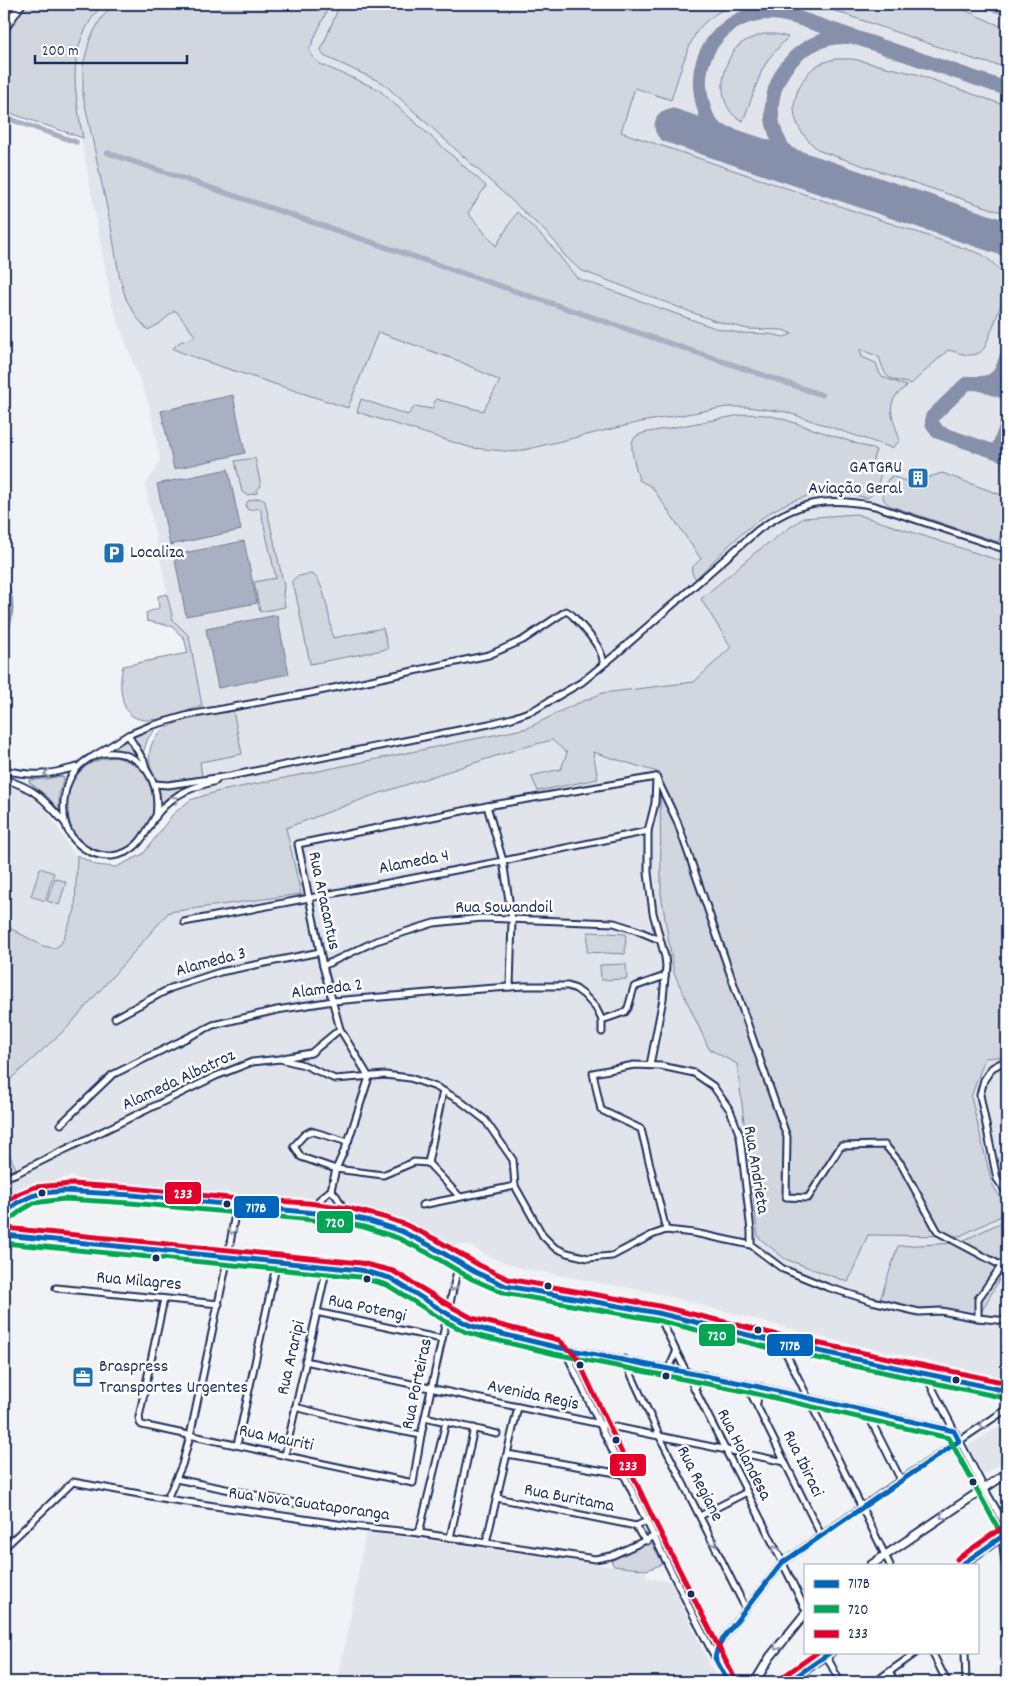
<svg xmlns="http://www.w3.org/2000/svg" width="1011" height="1686" font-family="Dekko,sans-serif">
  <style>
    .built { fill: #e1e4ea }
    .green { fill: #d2d6df; stroke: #76829e }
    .water { fill: #a8b0c2; stroke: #707c9a }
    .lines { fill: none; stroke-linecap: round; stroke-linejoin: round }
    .canal { stroke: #a8b0c2; stroke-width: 5.5 }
    .taxiway { stroke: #8690aa; stroke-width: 14 }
    .runway { stroke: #8690aa; stroke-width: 35 }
    .minor-casing { stroke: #1b2f5e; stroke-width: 9 }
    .major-casing { stroke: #1b2f5e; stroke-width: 11 }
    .minor { stroke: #fff; stroke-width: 5 }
    .major { stroke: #fff; stroke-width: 7 }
    .bus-1-casing { stroke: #fff; stroke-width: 9 }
    .bus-2-casing { stroke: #fff; stroke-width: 9 }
    .bus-3-casing { stroke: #fff; stroke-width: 9 }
    .bus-1 { stroke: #0065bd; stroke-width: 5 }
    .bus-2 { stroke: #00a651; stroke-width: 5 }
    .bus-3 { stroke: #e4002b; stroke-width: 5 }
    .oneway { stroke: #8d97ae }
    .bus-dot { fill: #1b2f5e; stroke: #fff; stroke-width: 2 }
    .labels { text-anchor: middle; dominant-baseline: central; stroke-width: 5; stroke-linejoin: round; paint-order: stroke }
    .poi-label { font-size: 18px; fill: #1b2f5e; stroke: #fff; text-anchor: start }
    .street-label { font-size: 18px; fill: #1b2f5e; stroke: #fff }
    .line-badge { stroke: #fff; stroke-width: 2 }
    .badge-label { font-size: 14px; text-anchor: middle; font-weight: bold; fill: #fff }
  </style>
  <rect width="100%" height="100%" fill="#f1f2f5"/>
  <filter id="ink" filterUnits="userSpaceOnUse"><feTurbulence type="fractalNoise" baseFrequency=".02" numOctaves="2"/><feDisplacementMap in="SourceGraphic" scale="10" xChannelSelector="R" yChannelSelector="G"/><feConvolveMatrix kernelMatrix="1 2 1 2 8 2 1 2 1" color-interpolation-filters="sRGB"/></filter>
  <g filter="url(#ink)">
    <g class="built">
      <polygon points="93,4 1007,4 1007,1378 830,1339 656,1293 525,1269 498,1260 467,1245 447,1246 395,1220 362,1212 120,1189 69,1176 36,1188 20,1197 4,1210 4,785 15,788 36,799 51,816 70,849 77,856 122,883 173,814 190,800 201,797 196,778 166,783 156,778 150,762 150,751 153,742 161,732 172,725 189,719 188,709 202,706 189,636 173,620 145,486 158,465 160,459 149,405 112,305 81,138 72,101 58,98"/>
      <polygon points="1007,1422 1007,1460 984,1474 967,1446"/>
      <polygon points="366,1532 646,1571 646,1578 670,1581 718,1682 338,1682"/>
    </g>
    <g class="green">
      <path d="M21,4H103C65,46 74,88 83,138L4,111V29Z"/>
      <path d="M113,4H330L309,50L313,58L320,64L378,89L486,186L468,213L496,246L517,212L549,243L577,278L715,328L739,333L770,334L784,337L792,334L783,330L748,329L715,321L580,270L564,255L557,244L546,232L383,83L324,56L321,50L340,4H732C720,11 706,19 698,30C687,45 677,82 671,100L635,88L621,132L981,254C989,260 999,266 1002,276C1008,296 992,328 985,347C975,361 962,353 948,350L911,384C887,378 887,381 879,357L860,349L862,357L876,363L880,374L883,377L907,386C882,403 893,416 900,441L892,448L786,412L747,407H727L641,422L515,452L472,448L357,412L361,399L408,415L415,406L432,409L436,399L483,411L500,381L459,361L378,332L348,408L204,361L173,349C179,338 187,343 195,336L177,312L174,311L159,324L148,330L138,319L126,299L119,275L111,227L83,95V65L90,39L100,20Z"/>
      <polygon points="815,4 951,4 1007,29 1007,67 979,61"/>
      <polygon points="972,4 1007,4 1007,16 1003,14"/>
      <path d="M763,34H775L788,37L770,57L762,70L743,121C714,109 720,64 738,46C745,40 755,37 763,34Z"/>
      <path d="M834,59H853L916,74L1007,106V211L1001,212L820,151C797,133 786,111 801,84C804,78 810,70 816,66C821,63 828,61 834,59Z"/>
      <path d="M746,414L766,415L780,418L876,450L870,469L881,473C878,482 877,494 867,498C791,477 744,529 696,579C687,568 693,567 701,559L652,487L639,480C637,472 629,447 633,440C635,436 639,435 643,433Z"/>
      <polygon points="255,458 261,486 257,490 257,493 247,495 242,492 235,461"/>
      <path d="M942,473L1007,497V518L998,542L891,506C878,499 883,490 888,479H890L891,476L923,487L927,478Z"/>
      <polygon points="259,498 265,501 284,586 283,595 285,607 260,612 254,582 276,578 260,508 249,510 247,509 246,504 248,501"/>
      <polygon points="856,514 1007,563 1007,1056 985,1058 971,1097 992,1184 1007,1208 1007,1213 960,1236 868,1235 848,1282 785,1259 758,1237 737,1064 709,1049 674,973 661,894 660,773 593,752 598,779 538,791 531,776 561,769 567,753 552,740 521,748 371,796 286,828 301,894 169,912 68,1027 4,1085 4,925 43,946 55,948 61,944 75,910 77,855 96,865 116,867 143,854 173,814 190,800 216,792 528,728 569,707 603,693 694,682 731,647 701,599 756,552 803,518"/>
      <path d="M312,574C325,580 330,624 333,638L383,628L388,649L310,664L295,590C285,576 303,575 312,574Z"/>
      <path d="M167,594L173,620L189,636L202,706C180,712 131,737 123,701C120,689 120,679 123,666L188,653L184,638L171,626L147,621L146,613L159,608L158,596Z"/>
      <path d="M233,711L242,754L200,762L202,777L166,783C157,782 153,776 151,767C139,720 203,716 233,711Z"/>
      <polygon points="152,729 154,731 148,738 143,753 141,754 132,739 132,737"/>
      <polygon points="125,740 127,741 137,757 136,758 122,751 111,750 110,749"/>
      <path d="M115,757C193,776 140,881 87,846C74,838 67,821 67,806C67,777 86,759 115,757Z"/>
      <polygon points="62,776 64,778 59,793 59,807 57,808 48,797 29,782 29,780 46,779"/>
      <polygon points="160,787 181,787 182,789 162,806 160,804 159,789"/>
      <polygon points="40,868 54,873 45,901 31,896"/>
      <polygon points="55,878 66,882 59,905 47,901"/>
      <polygon points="588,932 626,934 625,954 587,952"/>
      <polygon points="626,964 627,979 601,980 600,965"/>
      <polygon points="4,1143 16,1169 4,1172"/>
      <polygon points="1006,1220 1007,1265 978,1318 879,1303 898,1246 958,1243"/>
      <polygon points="651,1542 663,1564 647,1570 614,1566 611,1561"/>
    </g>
    <g class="water">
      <polygon points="233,395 245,453 174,469 161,411"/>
      <polygon points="228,469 241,530 170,545 157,484"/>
      <polygon points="244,541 257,603 186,616 174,555"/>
      <path d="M4,572C6,580 10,588 12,596C15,613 9,632 4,648Z"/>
      <polygon points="277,615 289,674 218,688 206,629"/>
    </g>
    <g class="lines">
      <g class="canal">
        <polyline points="4,117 76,142"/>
        <polyline points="108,153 822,395"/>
      </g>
      <g class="taxiway">
        <path d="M746,151C733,144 722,137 713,126C704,115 701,99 700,86C698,47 729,14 768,13C778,13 788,15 798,18L1007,89"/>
        <path d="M815,175C803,166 789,158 781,145C753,96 792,35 847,37"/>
        <polyline points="990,233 1007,246"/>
        <path d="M1007,355C1003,369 999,382 982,383C976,384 971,382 966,384L932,417V423L938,432L1007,456"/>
        <polyline points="978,383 1007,393"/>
        <polyline points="997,452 1007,424"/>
      </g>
      <polyline class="runway" points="672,126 1007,239"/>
      <g class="minor-casing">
        <g id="minor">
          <polyline points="128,735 144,761 146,768"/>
          <path d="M94,756L128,735L150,726L189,715L310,693L489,655L523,640L566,611L571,614C581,625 605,649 603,664"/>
          <path d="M4,770C34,777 47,775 77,767"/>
          <polyline points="656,777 677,821 787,1137 786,1197 808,1198 841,1146 885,1145 901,1164 938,1232 1002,1266"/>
          <path d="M4,779C36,789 43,798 65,823"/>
          <path d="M154,784L168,785L230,776L489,724L512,718L534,710L582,682L615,655L758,530C798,501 827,496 875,506L1007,550"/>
          <polyline points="487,806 503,861 512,920 510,987"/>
          <path d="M156,817C167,737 70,732 64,801C63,814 64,827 72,837C81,849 96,857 112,856C137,853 144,836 155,817C160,810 167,803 174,798C186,789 202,785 216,781"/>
          <polyline points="184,922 503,861 648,831"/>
          <polyline points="323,966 376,941 434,923 482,918 614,923 636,930 660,940"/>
          <polyline points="115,1018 171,988 220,972 320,952"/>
          <polyline points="602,1020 625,1012 628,1008 634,987 665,976"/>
          <polyline points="283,1058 311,1053 340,1029"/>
          <polyline points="650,1065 663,999 666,966 665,957 653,913 648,873 648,831 655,803 656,780"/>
          <polyline points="1007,1066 1001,1063 992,1068 984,1080 980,1095 997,1179 1007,1193"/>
          <polyline points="443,1091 428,1163 460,1197"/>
          <polyline points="61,1124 112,1075 213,1025 277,1010 333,1001 441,992 524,986 568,986 576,989 584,995 596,1008 602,1020 602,1032"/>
          <polyline points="348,1142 311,1131 304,1135 294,1146 301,1157 336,1169 383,1175 414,1162 428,1163"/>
          <polyline points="4,1178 17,1173 216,1076 252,1062 280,1059 304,1065 335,1079 385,1075 410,1078 436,1087 459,1100 485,1120 513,1160 515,1186 543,1236 554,1247 567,1253 588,1258 612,1256 652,1235 666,1230 694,1233 751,1245 783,1269 827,1287 872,1301 919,1312 941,1311 978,1318 1007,1321"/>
          <polyline points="331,1190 337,1197 347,1215"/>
          <polyline points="422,1205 515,1186"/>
          <polyline points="310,1211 319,1200 331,1190 336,1169 348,1142 369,1077 340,1029 323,966 298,844 487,806 656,777"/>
          <polyline points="666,1230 641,1129 601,1110 593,1073 634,1065 661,1066 694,1073 713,1086 730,1110 740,1136 751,1231 751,1245"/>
          <polyline points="4,1235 360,1270 390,1278 448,1314 469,1325 485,1330 556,1347 746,1384 954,1431"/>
          <polyline points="56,1288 219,1304"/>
          <polyline points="164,1299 139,1417 140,1423 142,1425 413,1483 421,1435 459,1262"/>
          <polyline points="316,1312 442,1339"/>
          <path d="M658,1313C704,1413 758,1509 805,1609"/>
          <polyline points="978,1318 978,1299 1007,1258"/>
          <polyline points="781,1343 890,1565"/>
          <path d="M557,1347L569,1359C620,1468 672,1576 728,1682"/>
          <polyline points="624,1359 660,1437 746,1609"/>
          <polyline points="305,1361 518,1407 785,1462"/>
          <polyline points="669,1368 676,1353"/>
          <polyline points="925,1374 984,1488 1007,1528"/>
          <polyline points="746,1384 821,1535"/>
          <polyline points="694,1389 704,1375"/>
          <polyline points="757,1403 758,1394 761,1387"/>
          <polyline points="295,1407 358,1423 421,1435"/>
          <polyline points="866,1411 901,1480"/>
          <polyline points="425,1417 497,1434"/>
          <polyline points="237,1445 277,1262"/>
          <polyline points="507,1454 622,1474"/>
          <polyline points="285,1455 327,1267"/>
          <polyline points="176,1479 295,1503"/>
          <polyline points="497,1498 636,1526 647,1521"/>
          <polyline points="167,1499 182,1465 190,1436 228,1257 236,1206"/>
          <polyline points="700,1516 747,1492"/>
          <polyline points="636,1526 641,1535 647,1541"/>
          <polyline points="419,1533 446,1422"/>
          <polyline points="1002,1537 1007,1580"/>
          <polyline points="450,1538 474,1428"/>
          <polyline points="486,1543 518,1407"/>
          <polyline points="4,1548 73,1482 167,1499 351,1526 419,1533 595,1559 611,1556 655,1536"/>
          <polyline points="932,1652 947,1682"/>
          <polyline points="965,1652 966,1682"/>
          <polyline points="825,1653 840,1682"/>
          <polyline points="715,1658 717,1650 724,1637 782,1563 901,1480 1007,1409"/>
          <polyline points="890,1673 895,1682"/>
          <polyline points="875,1682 917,1652"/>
        </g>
      </g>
      <g class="major-casing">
        <g id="major">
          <polyline points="4,29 21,4"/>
          <path d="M4,1214C16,1204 27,1195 43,1193C62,1190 81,1192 100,1193C142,1195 185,1201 228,1205C281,1210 334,1209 385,1225C429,1238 463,1271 506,1286L658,1313L781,1343L1007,1391"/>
          <polyline points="871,1565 1007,1473"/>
          <polyline points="961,1565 1007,1533"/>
          <polyline points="755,1682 770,1657 805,1614"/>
          <polyline points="788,1682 831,1652"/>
        </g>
      </g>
      <use href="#minor" class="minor"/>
      <use href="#major" class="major"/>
      <g class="bus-1-casing">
        <g id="bus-1">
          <polyline points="4,1214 17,1203 32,1196 43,1193 64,1191 132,1195 346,1216 366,1220 401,1231 431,1246 475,1272 506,1286 658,1313 781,1343 1007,1391"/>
          <polyline points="4,1235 360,1270 390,1278 448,1314 469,1325 485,1330 556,1347 746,1384 954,1431 959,1441 782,1563 724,1637 717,1650 715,1658 728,1682"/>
          <polyline points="961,1565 1007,1533"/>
          <polyline points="788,1682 831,1652"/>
        </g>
      </g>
      <g class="bus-2-casing">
        <g id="bus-2">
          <polyline points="9,1220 22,1210 34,1203 64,1199 131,1203 345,1223 364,1227 398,1238 428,1253 472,1279 504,1293 656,1320 779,1350 1005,1398"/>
          <polyline points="4,1243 359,1277 387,1285 445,1321 466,1332 483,1337 555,1354 744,1391 949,1438 1000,1532"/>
        </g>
      </g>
      <g class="bus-3-casing">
        <g id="bus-3">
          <polyline points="4,1204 18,1194 35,1187 72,1184 132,1188 229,1198 308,1203 348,1208 387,1218 404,1224 435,1239 479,1265 508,1279 659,1306 783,1336 1007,1383"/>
          <polyline points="5,1228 361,1263 393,1271 452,1307 472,1318 559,1340 576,1356 653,1518 735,1679"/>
          <polyline points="957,1559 1003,1527"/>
          <polyline points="784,1676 818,1652"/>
        </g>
      </g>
      <use href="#bus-1" class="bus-1"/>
      <use href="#bus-2" class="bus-2"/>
      <use href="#bus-3" class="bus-3"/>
    </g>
    <defs><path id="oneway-chevron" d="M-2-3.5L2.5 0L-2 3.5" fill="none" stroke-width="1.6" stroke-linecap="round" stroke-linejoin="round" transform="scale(1.25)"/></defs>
    <g class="oneway">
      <use href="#oneway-chevron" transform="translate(47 774) rotate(172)"/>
      <use href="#oneway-chevron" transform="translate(175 799) rotate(-36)"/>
      <use href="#oneway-chevron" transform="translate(232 1231) rotate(99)"/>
      <use href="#oneway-chevron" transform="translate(453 1288) rotate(102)"/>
      <use href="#oneway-chevron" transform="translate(983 1425) rotate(147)"/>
      <use href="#oneway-chevron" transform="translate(943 1516) rotate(146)"/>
      <use href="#oneway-chevron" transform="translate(714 1543) rotate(64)"/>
      <use href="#oneway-chevron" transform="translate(775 1549) rotate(-116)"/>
      <use href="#oneway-chevron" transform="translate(777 1647) rotate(128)"/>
    </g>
  </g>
  <defs>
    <g id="building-square" transform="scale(1.125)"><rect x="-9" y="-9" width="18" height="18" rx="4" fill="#1f6fb2" stroke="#fff"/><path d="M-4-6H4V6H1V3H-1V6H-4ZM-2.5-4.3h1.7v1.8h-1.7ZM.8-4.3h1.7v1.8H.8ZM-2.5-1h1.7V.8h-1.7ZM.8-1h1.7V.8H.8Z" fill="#fff"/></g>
    <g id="parking-square" transform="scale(1.125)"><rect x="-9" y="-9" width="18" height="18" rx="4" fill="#1f6fb2" stroke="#fff"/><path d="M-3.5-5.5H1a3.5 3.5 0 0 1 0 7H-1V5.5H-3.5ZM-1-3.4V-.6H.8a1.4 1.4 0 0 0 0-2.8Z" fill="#fff"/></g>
    <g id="office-square" transform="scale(1.125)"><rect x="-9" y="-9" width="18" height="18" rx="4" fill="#1f6fb2" stroke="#fff"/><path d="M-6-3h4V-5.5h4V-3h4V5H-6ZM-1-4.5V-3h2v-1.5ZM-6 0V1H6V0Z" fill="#fff"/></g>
  </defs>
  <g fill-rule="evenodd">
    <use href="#building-square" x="918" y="478"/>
    <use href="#parking-square" x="114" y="553"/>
    <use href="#office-square" x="83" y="1377"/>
  </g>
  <g class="bus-dot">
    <circle cx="42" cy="1193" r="4.5"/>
    <circle cx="227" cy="1204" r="4.5"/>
    <circle cx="156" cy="1258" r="4.5"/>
    <circle cx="367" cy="1279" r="4.5"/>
    <circle cx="548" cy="1286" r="4.5"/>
    <circle cx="758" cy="1330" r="4.5"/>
    <circle cx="580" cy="1365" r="4.5"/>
    <circle cx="666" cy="1376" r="4.5"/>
    <circle cx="956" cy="1380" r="4.5"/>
    <circle cx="616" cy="1440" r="4.5"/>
    <circle cx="973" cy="1482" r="4.5"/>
    <circle cx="691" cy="1594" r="4.5"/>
  </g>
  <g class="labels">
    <g class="poi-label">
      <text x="902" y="468" text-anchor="end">GATGRU<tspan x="902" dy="21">Aviação Geral</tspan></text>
      <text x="130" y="553">Localiza</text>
      <text x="99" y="1367">Braspress<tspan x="99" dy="21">Transportes Urgentes</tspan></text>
    </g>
    <g class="street-label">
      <text transform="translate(414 863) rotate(-11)">Alameda 4</text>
      <text transform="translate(323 901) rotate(78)">Rua Aracantus</text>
      <text x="504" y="908">Rua Sowandoil</text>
      <text transform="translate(211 963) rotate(-15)">Alameda 3</text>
      <text transform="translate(327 990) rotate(-7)">Alameda 2</text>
      <text transform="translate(179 1081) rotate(-25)">Alameda Albatroz</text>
      <text transform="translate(755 1170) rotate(81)">Rua Andrieta</text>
      <text transform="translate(139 1282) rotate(5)">Rua Milagres</text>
      <text transform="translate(367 1309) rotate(12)">Rua Potengi</text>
      <text transform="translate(292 1358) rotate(-77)">Rua Araripi</text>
      <text transform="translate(418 1384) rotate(-78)">Rua Porteiras</text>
      <text transform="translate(533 1396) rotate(12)">Avenida Regis</text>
      <text transform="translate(276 1439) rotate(12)">Rua Mauriti</text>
      <text transform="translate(743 1455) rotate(63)">Rua Holandesa</text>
      <text transform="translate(802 1464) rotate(64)">Rua Ibiraci</text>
      <text transform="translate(699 1484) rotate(63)">Rua Regiane</text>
      <text transform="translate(569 1499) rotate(11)">Rua Buritama</text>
      <text transform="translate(309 1505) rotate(8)">Rua Nova Guataporanga</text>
    </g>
  </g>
  <g class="line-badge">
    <rect x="164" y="1181" width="38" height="24" rx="5" fill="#e4002b"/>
    <rect x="233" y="1195" width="47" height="24" rx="5" fill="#0065bd"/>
    <rect x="316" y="1210" width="38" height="24" rx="5" fill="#00a651"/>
    <rect x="698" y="1323" width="38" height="24" rx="5" fill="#00a651"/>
    <rect x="766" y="1333" width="48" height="24" rx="5" fill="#0065bd"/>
    <rect x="609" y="1453" width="38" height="24" rx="5" fill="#e4002b"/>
  </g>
  <g class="badge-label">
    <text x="183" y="1198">233</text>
    <text x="256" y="1212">717B</text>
    <text x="335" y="1227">720</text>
    <text x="717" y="1340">720</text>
    <text x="790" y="1350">717B</text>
    <text x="628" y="1470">233</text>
  </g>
  <rect width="1011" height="1686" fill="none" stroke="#fff" stroke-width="20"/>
  <rect x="10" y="10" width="991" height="1666" fill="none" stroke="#1b2f5e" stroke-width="2" filter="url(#ink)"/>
  <rect x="804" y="1564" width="175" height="90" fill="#ffffff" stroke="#a4acbf"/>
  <rect x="814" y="1580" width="25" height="8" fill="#0065bd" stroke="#a4acbf"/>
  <text x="848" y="1588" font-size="15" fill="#1b2f5e">717B</text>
  <rect x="814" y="1605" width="25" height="8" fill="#00a651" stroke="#a4acbf"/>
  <text x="848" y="1614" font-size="15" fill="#1b2f5e">720</text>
  <rect x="814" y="1630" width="25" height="8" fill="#e4002b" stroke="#a4acbf"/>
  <text x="848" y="1638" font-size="15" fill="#1b2f5e">233</text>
  <path d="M35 55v8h152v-8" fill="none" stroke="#1b2f5e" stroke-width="2.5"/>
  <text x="42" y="55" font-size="15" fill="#1b2f5e" stroke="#ffffff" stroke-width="4" paint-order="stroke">200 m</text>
</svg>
